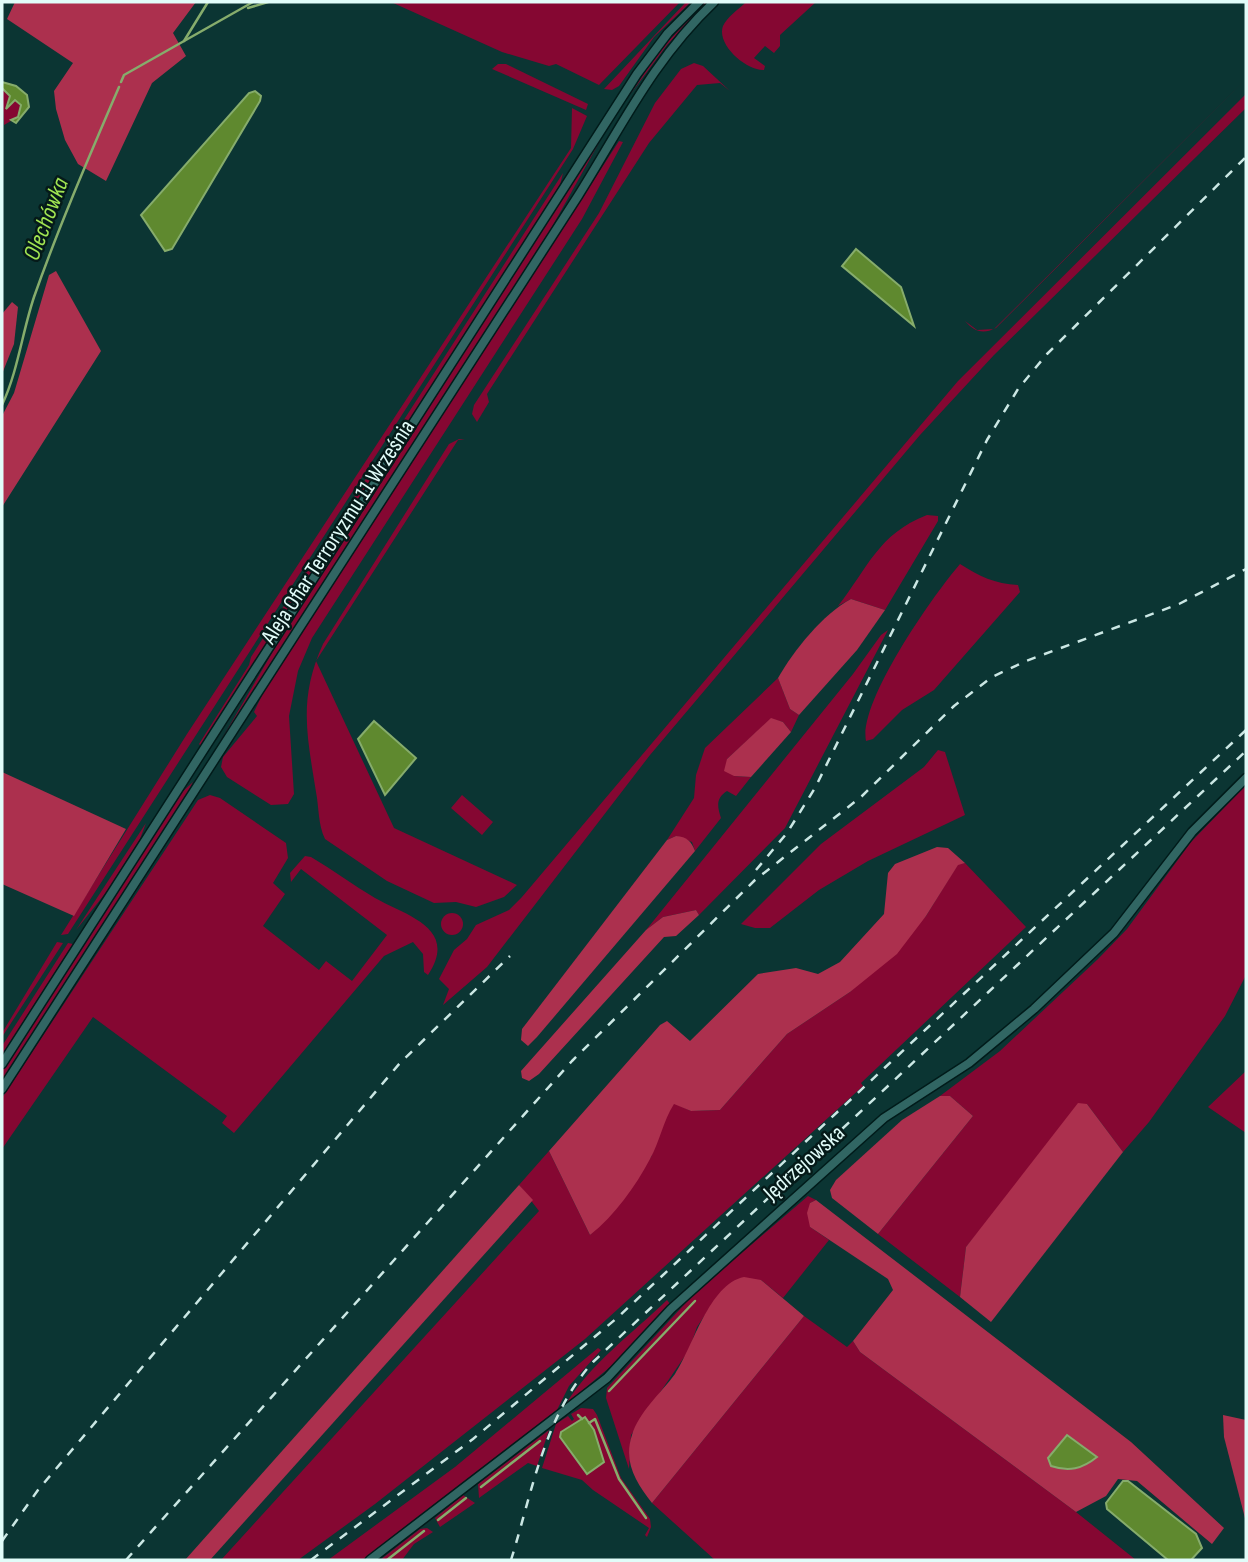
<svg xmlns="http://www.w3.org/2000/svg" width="1248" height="1562" font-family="'Sofia Sans Condensed',sans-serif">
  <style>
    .green { fill: #850732 }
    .forest { fill: #ac304e }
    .water { fill: #5f892f; stroke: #86ac6c; stroke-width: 2 }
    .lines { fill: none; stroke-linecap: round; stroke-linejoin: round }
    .stream { stroke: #86ac6c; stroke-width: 2.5 }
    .tertiary-casing { stroke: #011b1a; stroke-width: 11 }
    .tertiary { stroke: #316663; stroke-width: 8 }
    .rail { stroke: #cbe7e4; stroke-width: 2.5; stroke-dasharray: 9 9; stroke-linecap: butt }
    .labels { text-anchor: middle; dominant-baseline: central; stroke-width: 5; stroke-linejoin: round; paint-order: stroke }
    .street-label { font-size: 23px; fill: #e1fcf9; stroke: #051a19 }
    .water-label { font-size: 24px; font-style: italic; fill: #a1e552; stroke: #051a19 }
  </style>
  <rect width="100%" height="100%" fill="#0b3533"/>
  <g class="green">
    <polygon points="391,2 680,2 599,85 556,64 549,66 502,52"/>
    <polygon points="686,2 691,2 654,37 619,86 612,90 604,89"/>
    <polygon points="705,2 709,2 667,45 629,96 659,51"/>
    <path d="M746,2H816L780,35V46L774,53L765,46L754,58L765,66L764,70C747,71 716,45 723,26C727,17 739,9 746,2Z"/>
    <polygon points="694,63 703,66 730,91 720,83 697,85 649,143 487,394 489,402 477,422 472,414 474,405 599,213 655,103 681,69"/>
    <polygon points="498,64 506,64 588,104 586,110 492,69"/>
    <path d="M1246,79L996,328C982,335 974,331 965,321L977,330L994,329Z"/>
    <polygon points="2,88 10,96 7,108 15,100 21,105 18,117 4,125"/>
    <polygon points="1246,94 1246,108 994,355 920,435 650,755 487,967 443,1005 449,989 439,979 454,950 467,939 476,925 509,910 522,897 958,381"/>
    <polygon points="572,108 587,116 573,149 68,934 61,935 187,734 571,148"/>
    <polygon points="605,132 548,234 213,754 279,641"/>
    <polygon points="619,141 623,142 582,219 312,638 298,671 289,716 294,794 288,804 271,805 227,777 221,767 223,757 257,716 254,712 263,693"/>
    <polygon points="563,173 559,189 201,746 199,744 249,665 251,657"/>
    <path d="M459,439L465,440H458L316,661L394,828L517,885L504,897L476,907L456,902L434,903L387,881L325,839C318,825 319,807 316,792C307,735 298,699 323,644L449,444Z"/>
    <path d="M927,515L938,516V521L885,610L851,599L838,606C868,568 878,534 927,515Z"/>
    <path d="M960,564C979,576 995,584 1018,585L1020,592L934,690L902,710L873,739L866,741C858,702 934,594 960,564Z"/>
    <polygon points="888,630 785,828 699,915 696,910 663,917 646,930 853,674 881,635"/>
    <path d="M778,678L790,709L799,715L791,732L783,722L771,719L727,759L734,776L751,777L736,796L727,791C716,798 717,806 721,818L695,851L692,842L676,836L667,840L694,798L696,775L705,748Z"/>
    <polygon points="938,750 945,752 965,815 868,861 819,890 770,928 755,928 741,924 821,844 924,767"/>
    <polygon points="193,782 186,796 2,1081 2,1071 181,793"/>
    <polygon points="1246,785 1246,975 1225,1016 1149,1122 1123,1152 1087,1104 966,1247 960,1297 878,1234 973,1116 950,1096 940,1096 1000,1051 1098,959 1127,929 1191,842"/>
    <path d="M210,795L220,798L286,843L288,858L273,883L285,894L263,926L319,970L326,961L352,981L387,935L301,869L291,882L290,873L305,856L311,857C333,870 353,885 375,898C407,916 459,928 428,975L424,972L423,954L413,942L384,956L234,1133L222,1123L227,1116L93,1017L2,1149V1098L198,800Z"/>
    <polygon points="462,795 493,822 482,835 451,808"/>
    <polygon points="146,823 140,839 108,890 76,930"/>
    <polygon points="965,863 1026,927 861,1083 863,1086 585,1339 375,1504 298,1560 221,1560 539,1211 519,1185 549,1151 590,1235 651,1157 663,1121 674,1103 691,1111 720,1110 787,1034 850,992 926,916 958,864"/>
    <circle cx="452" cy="924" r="11"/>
    <polygon points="57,942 63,943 2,1037 2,1033"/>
    <polygon points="68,943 73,944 2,1055 2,1046"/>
    <polygon points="1246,1071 1246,1133 1208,1107"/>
    <polygon points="808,1196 816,1200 810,1203 810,1227 829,1240 783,1298 761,1280 711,1306 697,1327 689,1350 631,1435 629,1469 606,1398 607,1388 694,1294"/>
    <path d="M667,1300L670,1304L616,1362L566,1404C590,1364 633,1333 667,1300Z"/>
    <polygon points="804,1316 847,1347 853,1341 860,1352 1076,1512 1136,1560 715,1560 652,1503"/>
    <polygon points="598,1348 601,1350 569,1386 557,1410 362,1560 328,1560 455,1467"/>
    <polygon points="581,1408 593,1409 597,1415 621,1478 650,1519 651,1527 647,1537 645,1535 649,1528 593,1490 582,1480 542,1468 556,1424 568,1416 572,1421 574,1419 571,1414"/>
    <polygon points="549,1430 537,1466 528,1463 479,1498 478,1484"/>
    <polygon points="463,1495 475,1503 440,1527 435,1518"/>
    <polygon points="427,1528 433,1532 414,1544 402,1560 380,1560 420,1529"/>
  </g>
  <g class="forest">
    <polygon points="15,2 196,2 173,33 186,56 152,83 106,181 78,164 65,140 56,109 54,91 73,63 7,19"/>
    <polygon points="56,271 101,351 2,507 2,416 14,393 49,275"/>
    <polygon points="12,302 18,307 14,344 2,374 2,314"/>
    <path d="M851,599L885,610L857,650L799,715L790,709L778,678C794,650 823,614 851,599Z"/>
    <polygon points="771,718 783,722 791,732 751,777 734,776 724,771 727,759"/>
    <polygon points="2,772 126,829 74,916 2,884"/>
    <path d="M676,836C687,837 691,841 695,851L537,1037L528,1046L521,1040L522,1029L667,840Z"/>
    <path d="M937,847L948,848L965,863L958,865L926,916L897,954L850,992L787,1034L720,1110L691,1111L674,1104C663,1121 660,1141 650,1159C635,1187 615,1215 590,1235L549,1151L660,1025L667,1021L690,1041L758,974L796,968L818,974L840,962L884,914L888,873L895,864Z"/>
    <polygon points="696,910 699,915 676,936 664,937 539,1074 529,1081 522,1078 521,1071 646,930 663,917"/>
    <polygon points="940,1096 950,1096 973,1116 878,1234 832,1198 830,1190 836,1180 902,1120"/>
    <polygon points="1078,1103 1087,1104 1123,1152 991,1322 960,1297 966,1247"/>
    <polygon points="519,1185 533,1200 210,1560 185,1560"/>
    <polygon points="816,1200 1131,1442 1224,1528 1212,1544 1137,1481 1118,1479 1106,1496 1076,1512 860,1352 853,1341 893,1290 888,1279 810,1227 807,1213 810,1203"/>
    <path d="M744,1277L761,1280L804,1316L652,1503C636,1482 623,1462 632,1435C639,1412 661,1393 675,1374C693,1347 709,1284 744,1277Z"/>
    <polygon points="1223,1415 1246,1420 1246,1522 1224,1437"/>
  </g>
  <g class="water">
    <polygon points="2,82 16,86 27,95 29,107 16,123 11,120 18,117 21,105 15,100 6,109 10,96 2,88"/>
    <polygon points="255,91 261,96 260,101 172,249 165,251 141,215 249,93"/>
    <polygon points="856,249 901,287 914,326 842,266"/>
    <polygon points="374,721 416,758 385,795 358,739"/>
    <polygon points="585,1417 594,1430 604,1462 587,1474 560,1437 561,1432"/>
    <path d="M1067,1435L1097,1457C1082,1469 1069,1472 1051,1466L1048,1458Z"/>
    <polygon points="1123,1481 1128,1481 1196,1534 1202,1548 1191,1560 1168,1560 1107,1509 1106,1503"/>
  </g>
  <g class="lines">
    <g class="stream">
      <polyline points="248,8 268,2"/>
      <polyline points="184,41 208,2"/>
      <polyline points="121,82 124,75 253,2"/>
      <path d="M2,405C18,371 22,333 34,297C59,226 89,157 119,87"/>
      <polyline points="609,1391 695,1301"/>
      <polyline points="578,1415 582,1419"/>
      <polyline points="589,1423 595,1419 619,1479 646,1518"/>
      <polyline points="481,1487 540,1441"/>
      <polyline points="438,1520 466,1498"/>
      <polyline points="387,1560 424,1531"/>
    </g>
    <g class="tertiary-casing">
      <g id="tertiary">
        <polyline points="2,1064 637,74 668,33 699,2"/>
        <path d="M2,1089L578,196C622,126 653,60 714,2"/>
        <polyline points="370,1560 607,1378 671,1309 884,1118 969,1063 1034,1009 1114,933 1192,832 1246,778"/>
      </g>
    </g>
    <use href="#tertiary" class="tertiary"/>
    <g class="rail">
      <polyline points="756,870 787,833 815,788 987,440 1018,389 1047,354 1246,157"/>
      <polyline points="2,1541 38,1490 400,1063 510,956"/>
      <polyline points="126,1560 572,1061 755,880 861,797 954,706 992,677 1026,661 1179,604 1246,569"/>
      <polyline points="311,1560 473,1439 617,1318 1246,730"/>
      <path d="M511,1560C532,1493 544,1416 593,1362L1246,751"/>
    </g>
  </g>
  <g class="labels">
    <g class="street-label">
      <text transform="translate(338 532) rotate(-57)">Aleja Ofiar Terroryzmu 11 Września</text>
      <text transform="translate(804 1163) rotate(-42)">Jędrzejowska</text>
    </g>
    <g class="water-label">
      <text transform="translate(46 219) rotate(-69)">Olechówka</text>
    </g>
  </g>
  <rect width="1248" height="1562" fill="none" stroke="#e1fcf9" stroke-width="7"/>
</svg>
